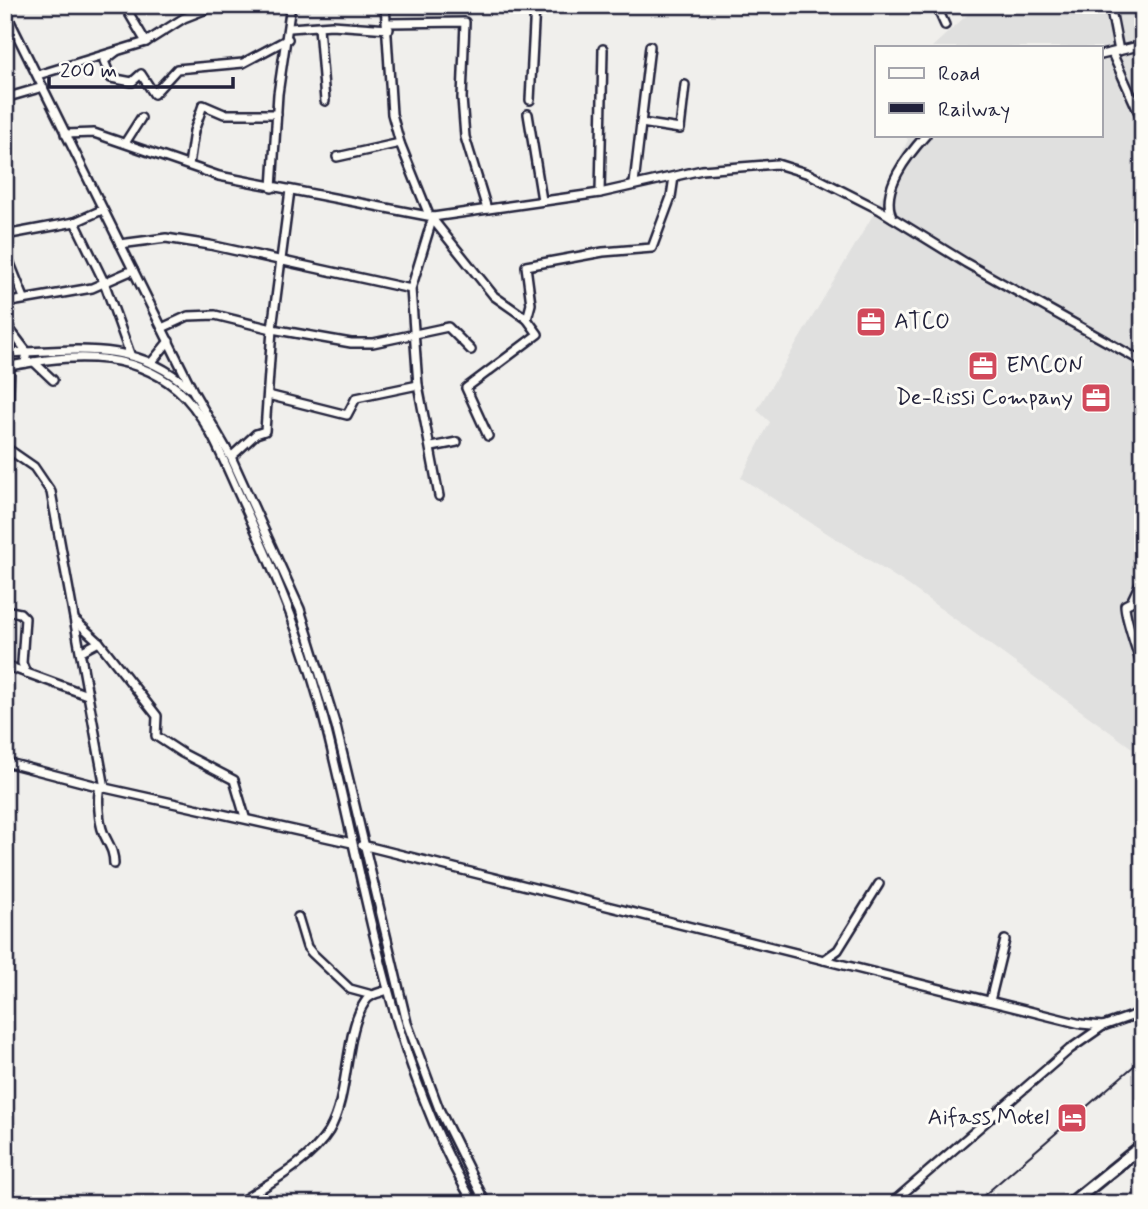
<svg xmlns="http://www.w3.org/2000/svg" width="1148" height="1209" font-family="Mynerve,sans-serif">
  <style>
    .built { fill: #e0e0df }
    .lines { fill: none; stroke-linecap: round; stroke-linejoin: round }
    .street-casing { stroke: #22223b; stroke-width: 12 }
    .primary-casing { stroke: #22223b; stroke-width: 16 }
    .street { stroke: #fdfcf7; stroke-width: 7 }
    .primary { stroke: #fdfcf7; stroke-width: 10 }
    .rail { stroke: #22223b; stroke-width: 2 }
    .labels { text-anchor: middle; dominant-baseline: central; stroke-width: 6; stroke-linejoin: round; paint-order: stroke }
    .poi-label { font-size: 23px; fill: #22223b; stroke: #fdfcf7; text-anchor: start }
  </style>
  <rect width="100%" height="100%" fill="#f0efec"/>
  <filter id="ink" filterUnits="userSpaceOnUse"><feTurbulence type="fractalNoise" baseFrequency=".0143" numOctaves="2"/><feDisplacementMap in="SourceGraphic" scale="14" xChannelSelector="R" yChannelSelector="G"/><feConvolveMatrix kernelMatrix="1 2 1 2 8 2 1 2 1" color-interpolation-filters="sRGB"/></filter>
  <g filter="url(#ink)">
    <polygon class="built" points="978,5 1143,5 1143,756 908,585 741,478 770,422 757,410 873,215 908,140 905,135 1101,135 1101,47 932,47"/>
    <g class="lines">
      <g class="street-casing">
        <g id="street">
          <polyline points="124,5 146,42"/>
          <polyline points="385,5 392,114 400,143 429,215"/>
          <polyline points="936,5 945,25"/>
          <polyline points="1110,5 1119,51"/>
          <polyline points="5,11 193,391 231,457 300,609 336,726 407,1023 439,1109 486,1204"/>
          <polyline points="388,23 465,22 462,98 465,137 487,209"/>
          <polyline points="319,27 325,101"/>
          <polyline points="290,28 332,25 389,29"/>
          <polyline points="117,51 104,61 111,78 132,82 141,74 154,94 177,69 243,63 288,39"/>
          <polyline points="1112,53 1143,122"/>
          <polyline points="1101,55 1143,45"/>
          <polyline points="38,75 146,42 184,18 217,5"/>
          <polyline points="5,98 43,87"/>
          <polyline points="530,100 535,5"/>
          <polyline points="528,114 542,200"/>
          <polyline points="641,123 680,129 685,85"/>
          <polyline points="65,134 94,133 219,176 433,217 600,193 702,170 777,164 809,174 880,210 966,263 1143,362"/>
          <polyline points="125,143 141,118"/>
          <polyline points="337,157 400,143"/>
          <polyline points="189,165 194,131 203,105 224,114 277,114"/>
          <polyline points="634,184 650,46"/>
          <polyline points="272,188 278,94 291,5"/>
          <polyline points="600,193 603,49"/>
          <polyline points="433,217 411,289 418,385 439,496"/>
          <path d="M892,217C880,189 908,155 926,135"/>
          <polyline points="434,221 494,296 527,319 538,334 466,388 488,436"/>
          <polyline points="75,222 104,282 130,354"/>
          <polyline points="5,235 75,222 102,210"/>
          <polyline points="120,244 166,238 210,245 411,289"/>
          <polyline points="5,251 24,298"/>
          <polyline points="5,303 92,288 133,270"/>
          <polyline points="527,319 531,304 526,266 603,252 652,248 671,197 674,177"/>
          <polyline points="5,323 27,352 25,363"/>
          <polyline points="162,328 188,316 215,315 272,329 351,343 373,343 448,327 471,350"/>
          <path d="M5,353C73,351 134,338 189,388"/>
          <polyline points="34,362 53,380"/>
          <polyline points="151,363 169,341"/>
          <path d="M5,367C63,355 128,348 177,389C209,417 225,465 243,503C279,581 306,647 327,731C367,891 389,1059 474,1204"/>
          <polyline points="268,395 347,415 356,398 418,385"/>
          <polyline points="432,447 457,442"/>
          <polyline points="8,449 34,467 51,492 105,788"/>
          <polyline points="231,457 256,434 265,431 272,329 290,190"/>
          <polyline points="5,483 10,366"/>
          <path d="M1143,577L1131,602L1125,605C1125,620 1139,654 1143,672"/>
          <polyline points="5,610 20,613 25,618 22,663 26,673"/>
          <polyline points="76,621 99,642 157,716 156,736 182,753 234,780 245,817"/>
          <polyline points="82,651 99,642"/>
          <polyline points="5,665 87,695"/>
          <polyline points="5,762 105,788 352,843"/>
          <path d="M100,787C97,797 99,822 103,832C108,844 114,850 114,864"/>
          <polyline points="362,845 1081,1024 1103,1026 1143,1012"/>
          <polyline points="298,917 307,947 312,953 350,989 372,995"/>
          <polyline points="824,960 838,950 879,884"/>
          <polyline points="990,1001 1005,940"/>
          <polyline points="893,1202 1070,1049 1103,1026"/>
          <path d="M237,1204C267,1184 309,1163 329,1131C350,1096 344,1032 365,1002C370,994 379,993 388,990"/>
        </g>
      </g>
      <g class="primary-casing">
        <polyline id="primary" points="1070,1204 1143,1145"/>
      </g>
      <use href="#street" class="street"/>
      <use href="#primary" class="primary"/>
      <polyline class="rail" points="974,1204 1143,1058"/>
    </g>
  </g>
  <defs>
    <g id="office-square" transform="scale(1.575)"><rect x="-9" y="-9" width="18" height="18" rx="4" fill="#d1495b" stroke="#fdfcf7"/><path d="M-6-3h4V-5.5h4V-3h4V5H-6ZM-1-4.5V-3h2v-1.5ZM-6 0V1H6V0Z" fill="#fff"/></g>
    <g id="hotel-square" transform="scale(1.575)"><rect x="-9" y="-9" width="18" height="18" rx="4" fill="#d1495b" stroke="#fdfcf7"/><path d="M-6-4.5h1.5V1H6V5H4.5V3h-9V5H-6ZM-4 0a1.8 1.8 0 1 1 3.6 0ZM.5 0V-2.5h3Q6-2.5 6 0Z" fill="#fff"/></g>
  </defs>
  <g fill-rule="evenodd">
    <use href="#office-square" x="871" y="322"/>
    <use href="#office-square" x="983" y="366"/>
    <use href="#office-square" x="1096" y="398"/>
    <use href="#hotel-square" x="1072" y="1118"/>
  </g>
  <g class="labels">
    <g class="poi-label">
      <text x="894" y="322">ATCO</text>
      <text x="1006" y="366">EMCON</text>
      <text x="1073" y="398" text-anchor="end">De-Rissi Company</text>
      <text x="1049" y="1118" text-anchor="end">Aifass Motel</text>
    </g>
  </g>
  <rect width="1148" height="1209" fill="none" stroke="#fdfcf7" stroke-width="28"/>
  <rect x="14" y="14" width="1120" height="1181" fill="none" stroke="#22223b" stroke-width="2.5" filter="url(#ink)"/>
  <rect x="875" y="46" width="228" height="91" fill="#fdfcf7" stroke="#a5a5ac" stroke-width="2"/>
  <rect x="889" y="68" width="35" height="10" fill="#fdfcf7" stroke="#a5a5ac" stroke-width="2"/>
  <text x="938" y="80" font-size="21" fill="#22223b">Road</text>
  <rect x="889" y="103" width="35" height="10" fill="#22223b" stroke="#a5a5ac" stroke-width="2"/>
  <text x="938" y="116" font-size="21" fill="#22223b">Railway</text>
  <path d="M49 77v10h184v-10" fill="none" stroke="#22223b" stroke-width="3.5"/>
  <text x="60" y="77" font-size="21" fill="#22223b" stroke="#fdfcf7" stroke-width="5" paint-order="stroke">200 m</text>
</svg>
